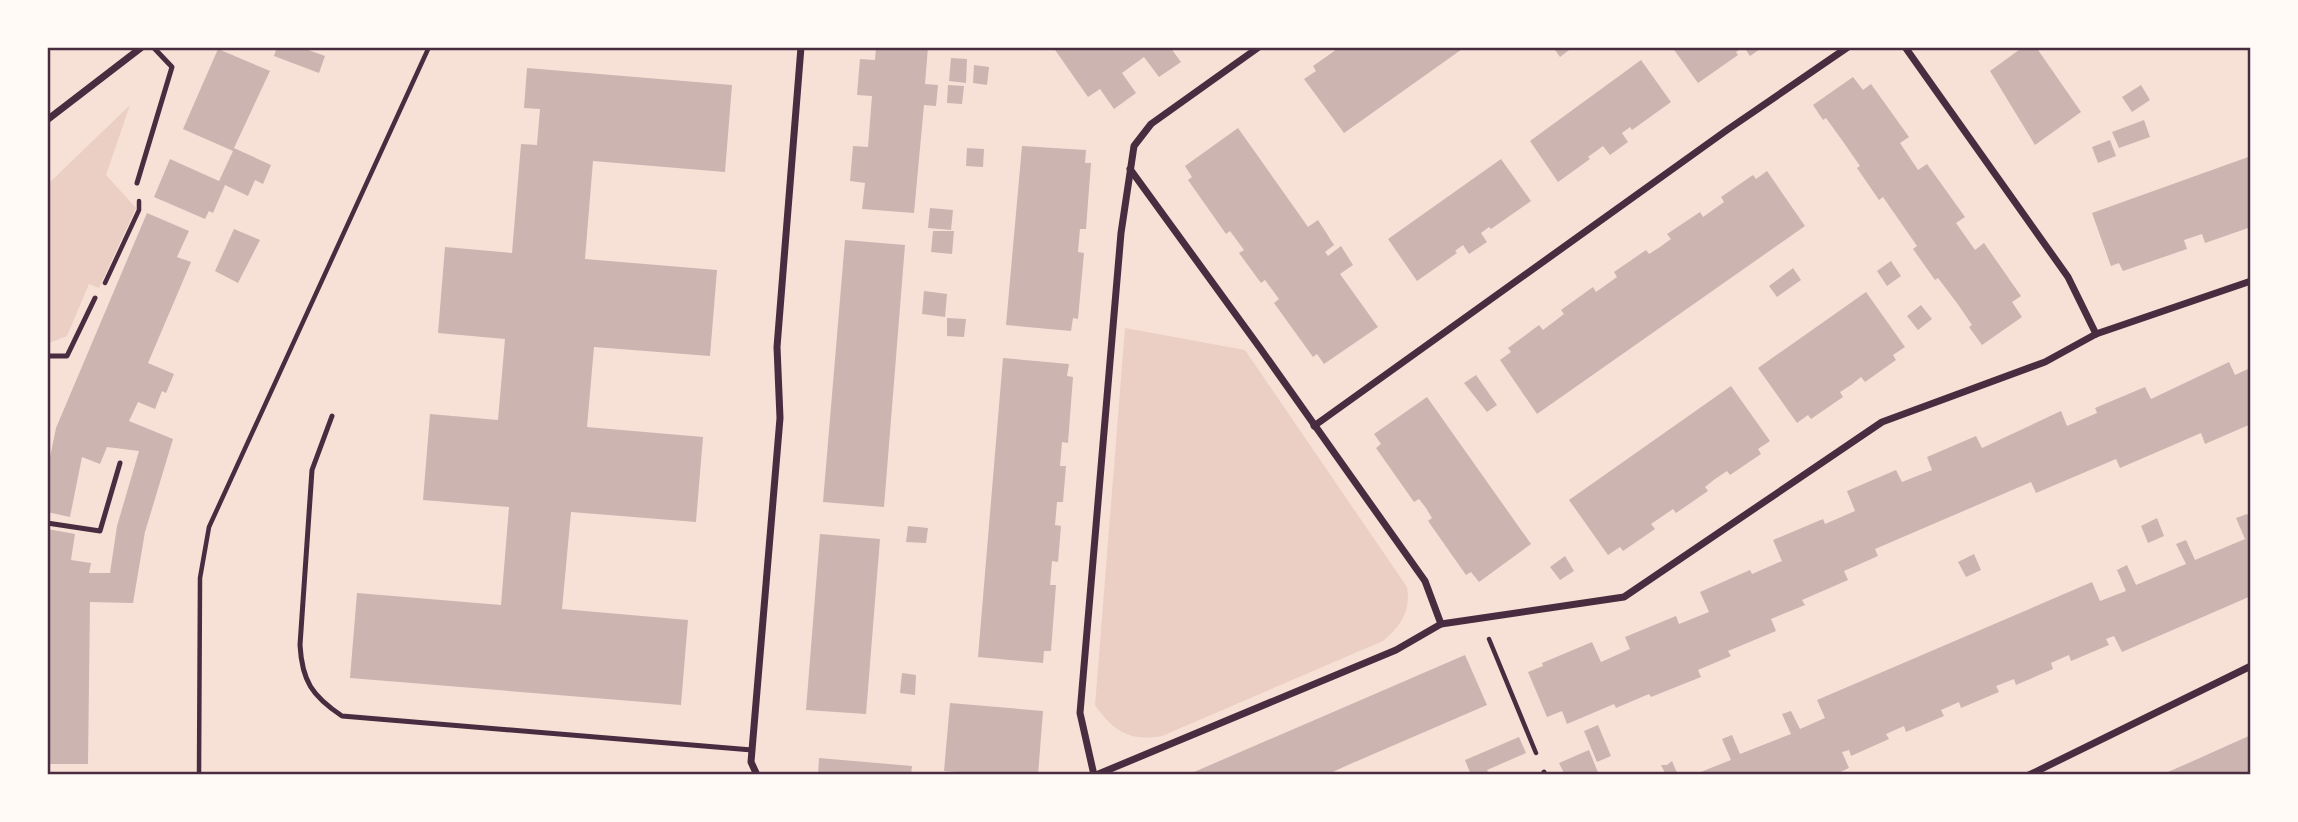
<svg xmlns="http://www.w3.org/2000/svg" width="2298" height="822" font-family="Helvetica,sans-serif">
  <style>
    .green { fill: #ebcfc5 }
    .building { fill: #ccb4b1 }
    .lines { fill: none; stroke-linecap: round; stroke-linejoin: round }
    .path { stroke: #4a2c40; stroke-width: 4.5 }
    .service { stroke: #4a2c40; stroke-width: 5 }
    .minor { stroke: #4a2c40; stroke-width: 7 }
    .neatline { fill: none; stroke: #4a2c40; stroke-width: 2.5 }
  </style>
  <rect width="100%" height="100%" fill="#f7e1d7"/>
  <g class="green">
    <polygon points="130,105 106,175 136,208 99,288 89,284 67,336 47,344 47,185"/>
    <path d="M1125,328L1245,350L1407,587C1411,611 1401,626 1383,641L1162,736C1130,742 1113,731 1095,705Z"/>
  </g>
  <g class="building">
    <polygon points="277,47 300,47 325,56 319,73 274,56"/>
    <polygon points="876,47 928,47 925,84 938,85 936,106 924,105 914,213 862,209 865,183 850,181 853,146 868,147 872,96 857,95 860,59 875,60"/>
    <polygon points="1053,47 1170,47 1181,62 1159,77 1144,57 1122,73 1136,93 1114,109 1100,89 1088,97"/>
    <polygon points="1340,47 1465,47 1344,133 1304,79 1316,71 1313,66"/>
    <polygon points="1553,47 1573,47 1560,57"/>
    <polygon points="1672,47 1744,47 1736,52 1738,55 1698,83"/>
    <polygon points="1744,47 1763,47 1750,56"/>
    <polygon points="2023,47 2036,47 2081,112 2035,145 1990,71"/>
    <polygon points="218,49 270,71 234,148 271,165 263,184 255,180 248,196 225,185 213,213 209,211 205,219 154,197 170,159 219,181 233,151 183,129"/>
    <polygon points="951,58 967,59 966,83 949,81"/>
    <polygon points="1641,60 1671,102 1632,130 1630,127 1622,133 1628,142 1610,155 1603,146 1588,157 1590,159 1558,182 1530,141"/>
    <polygon points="974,65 989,67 987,85 973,83"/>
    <polygon points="527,68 732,85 725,172 593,161 585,259 717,270 710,356 594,347 587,427 703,437 696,522 571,512 562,609 688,620 681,705 350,678 357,593 501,605 509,507 423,500 430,414 498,420 505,339 438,333 445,247 512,253 521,144 537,145 540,109 524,108"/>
    <polygon points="1853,77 1863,90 1871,84 1909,137 1900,143 1918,170 1927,164 1965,217 1956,223 1975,250 1984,243 2021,296 2012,302 2022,317 1982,345 1969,327 1972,325 1957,303 1938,278 1935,280 1913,249 1917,246 1883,197 1879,200 1857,168 1860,166 1844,143 1826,118 1823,120 1813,105"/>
    <polygon points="948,85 964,86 962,104 947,103"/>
    <polygon points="2141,85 2150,100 2132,112 2122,97"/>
    <polygon points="2144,120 2150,137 2119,148 2112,132"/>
    <polygon points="1238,128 1308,227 1318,220 1334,245 1325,252 1328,256 1341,246 1353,265 1340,274 1378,327 1324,364 1317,354 1313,357 1274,303 1279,299 1265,280 1261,283 1239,253 1244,250 1230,231 1226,234 1188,180 1192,177 1185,166"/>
    <polygon points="2110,140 2116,156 2098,163 2092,147"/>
    <polygon points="1022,146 1086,150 1085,163 1091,163 1086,229 1080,229 1078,252 1084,253 1078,319 1073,318 1071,331 1006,325"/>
    <polygon points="967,148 984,149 983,167 966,166"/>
    <polygon points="2251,156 2251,227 2205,243 2202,234 2184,240 2187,249 2123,271 2119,263 2111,266 2092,213"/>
    <polygon points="1501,159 1531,201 1491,229 1489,227 1481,233 1487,242 1469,254 1463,245 1455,251 1457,253 1417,281 1388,239"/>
    <polygon points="1767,171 1805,226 1537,414 1500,360 1511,352 1508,348 1539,325 1543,330 1564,314 1561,310 1593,287 1596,292 1617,277 1614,272 1646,250 1649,254 1660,247 1671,239 1667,234 1700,212 1703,217 1724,202 1721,197 1753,175 1756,179"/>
    <polygon points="930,208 953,210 951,230 928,228"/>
    <polygon points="147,213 189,231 177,257 191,262 148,363 174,374 166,393 162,391 155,409 138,402 129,421 173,439 145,532 133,603 90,602 88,764 47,764 47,529 75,534 71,560 91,563 89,573 110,573 117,526 139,451 107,447 100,464 82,457 70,517 47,512 47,472 56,428"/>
    <polygon points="234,229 260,240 238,283 215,271"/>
    <polygon points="933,231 954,231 952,254 931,252"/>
    <polygon points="845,240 905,245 884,507 823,502"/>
    <polygon points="1891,261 1901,276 1887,286 1877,271"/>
    <polygon points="1793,268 1801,280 1777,297 1769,286"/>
    <polygon points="924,291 947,294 945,317 922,314"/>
    <polygon points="1866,292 1905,347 1893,355 1896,360 1865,382 1861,377 1851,385 1840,392 1843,397 1811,419 1808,415 1797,423 1758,368"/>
    <polygon points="1921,305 1932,319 1918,330 1907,316"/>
    <polygon points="947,318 966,319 964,337 947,336"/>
    <polygon points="1003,358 1069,364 1067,376 1073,377 1068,443 1062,442 1060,466 1066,466 1063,502 1057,502 1055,525 1061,526 1058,562 1052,561 1050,585 1056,585 1051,651 1044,651 1043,663 978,657"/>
    <polygon points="2229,362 2235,375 2250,368 2251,371 2251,424 2205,444 2201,433 2120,468 2116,459 2036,493 2031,482 1875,549 1878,556 1844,571 1848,580 1802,600 1805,605 1771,619 1776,631 1728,651 1731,656 1698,670 1701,677 1651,697 1649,694 1616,708 1614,704 1567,724 1562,711 1547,717 1528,672 1543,666 1542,663 1592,642 1601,662 1630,649 1625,637 1676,616 1679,624 1709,612 1700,592 1750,570 1752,574 1782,561 1773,540 1823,519 1825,524 1855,511 1847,491 1896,470 1902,482 1932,470 1927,457 1976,436 1982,448 2061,411 2067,426 2097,413 2095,408 2145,387 2151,399"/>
    <polygon points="1476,375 1497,405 1487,412 1464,383"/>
    <polygon points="1731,386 1770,441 1758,449 1761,454 1730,475 1727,471 1715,479 1705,487 1708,491 1676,513 1673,509 1651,524 1655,529 1623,551 1620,547 1608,555 1569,500"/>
    <polygon points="1427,397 1531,544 1479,582 1471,572 1466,575 1428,521 1432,518 1426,508 1419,499 1414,502 1376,448 1381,444 1374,434"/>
    <polygon points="2247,514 2251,519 2251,596 2122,652 2114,636 2106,639 2109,645 2071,661 2069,655 2062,658 2051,663 2053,669 2016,685 2014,679 1996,686 1999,692 1961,708 1959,702 1941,710 1944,716 1906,732 1904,726 1886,734 1889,739 1851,756 1849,750 1842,752 1849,768 1834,775 1693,775 1731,760 1722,739 1732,735 1740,754 1791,734 1782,714 1791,711 1800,729 1825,718 1817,700 2092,582 2100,601 2126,591 2117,570 2127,565 2136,585 2186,564 2176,544 2186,540 2195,560 2245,539 2236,518"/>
    <polygon points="2157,518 2164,536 2148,543 2141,526"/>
    <polygon points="908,526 928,528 926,543 906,542"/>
    <polygon points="820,534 880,539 866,714 806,710"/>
    <polygon points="1974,554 1981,570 1966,577 1958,562"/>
    <polygon points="1565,556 1574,571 1560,580 1550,567"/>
    <polygon points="1465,655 1487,705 1348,765 1326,775 1187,775"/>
    <polygon points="902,673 916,675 915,695 900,693"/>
    <polygon points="950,703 1043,711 1038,775 991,775 944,771"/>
    <polygon points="1598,725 1611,756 1597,762 1584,731"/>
    <polygon points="2251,735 2251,775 2161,775 2193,761"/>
    <polygon points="1519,737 1526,753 1487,770 1490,775 1471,775 1465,760"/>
    <polygon points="1589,750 1599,775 1565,775 1559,763"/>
    <polygon points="819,758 912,766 911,775 818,775"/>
    <polygon points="1672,761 1678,775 1666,775 1661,765 1667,765"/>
  </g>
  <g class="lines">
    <g class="path">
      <polyline points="105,283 139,210 139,201"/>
      <polyline points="1489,639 1536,753"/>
      <polyline points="199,775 200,578 209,527 429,47"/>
    </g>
    <g class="service">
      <polyline points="137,183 172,67 153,47"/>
      <polyline points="47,356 67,356 95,298"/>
      <path d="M332,416L312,470L300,645C302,681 312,696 342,716L752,750"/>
      <polyline points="47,523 100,531 120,463"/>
      <polyline points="1544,772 1545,775"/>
    </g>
    <g class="minor">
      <polyline points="1905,47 2068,277 2096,334"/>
      <polyline points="47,120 142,47"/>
      <polyline points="1130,169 1260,348 1425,581 1441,624"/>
      <polyline points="1314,426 1727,130 1848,47"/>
      <polyline points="757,775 751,762 780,418 777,347 801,47"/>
      <polyline points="1094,775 1080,713 1121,233 1134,146 1151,124 1259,47"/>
      <polyline points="1096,775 1396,650 1441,624 1624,597 1882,422 2045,362 2096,334 2251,281"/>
      <polyline points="2029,775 2251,666"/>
    </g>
  </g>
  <rect width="2298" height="822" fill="none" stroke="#fffaf5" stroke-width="98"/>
  <rect x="49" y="49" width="2200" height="724" class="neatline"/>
</svg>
